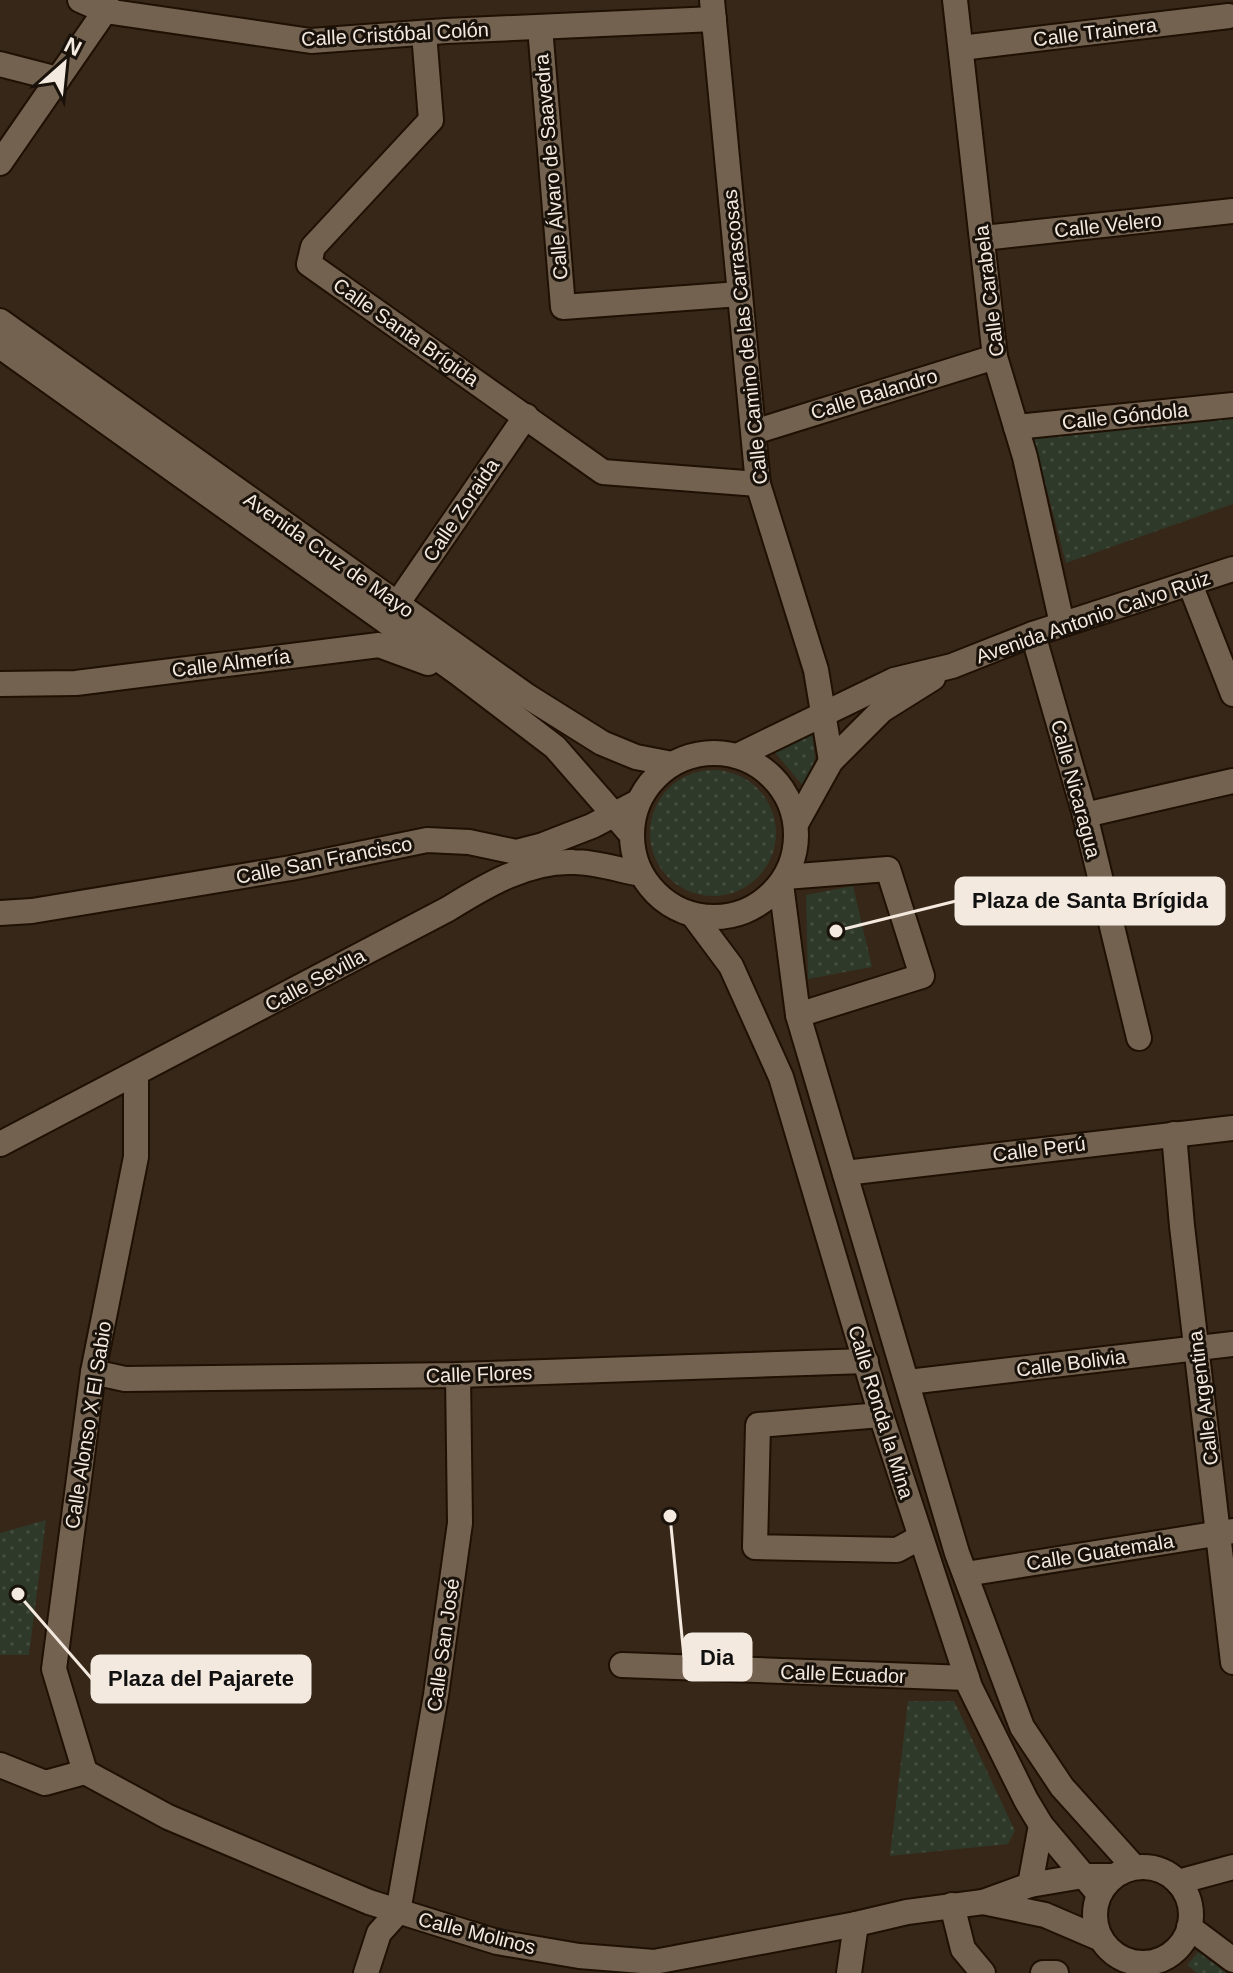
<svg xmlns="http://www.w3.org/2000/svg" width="1233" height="1973" font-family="Helvetica,sans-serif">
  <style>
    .green { fill: url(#green-dots) }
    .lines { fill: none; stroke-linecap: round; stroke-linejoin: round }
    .minor-casing { stroke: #1e1003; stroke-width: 28 }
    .minor { stroke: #746251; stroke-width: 24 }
    .labels { text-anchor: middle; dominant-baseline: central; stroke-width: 6; stroke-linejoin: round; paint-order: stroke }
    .street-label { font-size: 20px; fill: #f4e9df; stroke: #19120b }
    .leader { fill: none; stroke: #f4e9df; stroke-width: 3 }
    .callout-dot { fill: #f4e9df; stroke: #19120b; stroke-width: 3 }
    .callout { fill: #f4e9df; stroke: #f4e9df; stroke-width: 3 }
    .callout-label { font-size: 22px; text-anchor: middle; font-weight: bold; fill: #111 }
  </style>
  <defs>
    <pattern id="green-dots" width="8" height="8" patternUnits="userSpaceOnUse" patternTransform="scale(2)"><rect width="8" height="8" fill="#2f3929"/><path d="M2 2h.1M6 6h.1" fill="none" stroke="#444c3d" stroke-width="1.8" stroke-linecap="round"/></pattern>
  </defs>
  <rect width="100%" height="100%" fill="#372718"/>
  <g class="green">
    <polygon points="1233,415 1233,504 1066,563 1033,436"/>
    <polygon points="812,732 815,758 805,788 772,749"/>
    <circle cx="713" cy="833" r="63"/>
    <polygon points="853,886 872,967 808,979 806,895"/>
    <polygon points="46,1520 29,1655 0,1655 0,1533"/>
    <polygon points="908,1701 954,1701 1015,1831 1008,1844 890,1856"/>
    <polygon points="1198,1952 1227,1973 1197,1973 1187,1965"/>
  </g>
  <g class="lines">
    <g class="minor-casing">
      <g id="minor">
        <polyline points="80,0 105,11 311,41 446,31 714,19"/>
        <polyline points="712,0 758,484 816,670 831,761"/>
        <polyline points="955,0 995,357 1025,457 1062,624"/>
        <polyline points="540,27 563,307 740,294"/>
        <polyline points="424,33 431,120 313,247 309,264 603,472 758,484"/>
        <polyline points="961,48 1229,16"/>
        <polyline points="0,64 58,79"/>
        <polyline points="0,163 105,11 106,0"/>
        <polyline points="983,238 1233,211"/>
        <polyline points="0,321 527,696 602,743 636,757 672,764"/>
        <polyline points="0,346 458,673 555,747 631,834"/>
        <polyline points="1016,427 1233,405"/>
        <polyline points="754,432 995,357"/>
        <polyline points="1190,584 1233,694"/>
        <polyline points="397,604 526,416"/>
        <polyline points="1033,634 1085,815 1139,1038"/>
        <polyline points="0,684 76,683 379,645 428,663"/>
        <circle cx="714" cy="835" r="82"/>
        <polyline points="737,756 894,680 952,666 1033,634 1233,569"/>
        <polyline points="1085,815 1233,781"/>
        <polyline points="796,824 831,761 882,710 933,678"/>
        <polyline points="785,877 888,869 922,976 798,1015"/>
        <polyline points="781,884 798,1015 957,1553 1022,1727 1062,1787 1134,1867"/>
        <polyline points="0,913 32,911 291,868 427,840 469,842 516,852 543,845 592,826 638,802"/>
        <polyline points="693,915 731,966 781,1077 881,1415 970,1687 1026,1800 1041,1825 1099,1894"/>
        <polyline points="1174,1134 1182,1226 1233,1662"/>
        <path d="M0,1144L448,909C485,886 528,860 574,862C596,862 619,870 641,874"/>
        <polyline points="845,1173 1233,1128"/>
        <polyline points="93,1372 125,1379 458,1375 866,1361"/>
        <polyline points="908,1382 1233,1344"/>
        <polyline points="881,1415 758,1425 755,1547 897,1550 919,1538"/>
        <polyline points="966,1574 1233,1531"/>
        <polyline points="622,1665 967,1678"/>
        <polyline points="0,1765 45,1783 85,1772 168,1817 369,1902 497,1942 579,1956 654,1962 856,1924 907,1912 983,1902 1030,1885 1083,1876 1113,1876"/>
        <polyline points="85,1772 54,1669 93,1372 136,1157 136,1075"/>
        <circle cx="1143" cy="1915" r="48"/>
        <polyline points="1178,1882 1233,1867"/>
        <polyline points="1030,1885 1041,1825"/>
        <polyline points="983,1902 1045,1915 1101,1939"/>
        <polyline points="952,1905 963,1949 983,1973"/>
        <polyline points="1189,1927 1233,1960"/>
        <polyline points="366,1973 379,1933 398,1912 436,1695 460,1523 458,1375"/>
        <polyline points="849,1973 856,1924"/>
        <polyline points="1043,1973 1056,1973"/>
      </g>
    </g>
    <use href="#minor" class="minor"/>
  </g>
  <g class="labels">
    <g class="street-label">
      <text transform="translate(1095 32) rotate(-7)">Calle Trainera</text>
      <text transform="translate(395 34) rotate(-3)">Calle Cristóbal Colón</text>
      <text transform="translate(551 167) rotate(-95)">Calle Álvaro de Saavedra</text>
      <text transform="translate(1108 225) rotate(-6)">Calle Velero</text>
      <text transform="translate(989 291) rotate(-97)">Calle Carabela</text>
      <text transform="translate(406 332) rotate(35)">Calle Santa Brígida</text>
      <text transform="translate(745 337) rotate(-96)">Calle Camino de las Carrascosas</text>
      <text transform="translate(874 394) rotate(-17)">Calle Balandro</text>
      <text transform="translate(1125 416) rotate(-6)">Calle Góndola</text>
      <text transform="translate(461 510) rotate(-56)">Calle Zoraida</text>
      <text transform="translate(329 555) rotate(35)">Avenida Cruz de Mayo</text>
      <text transform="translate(1093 617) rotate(-19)">Avenida Antonio Calvo Ruiz</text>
      <text transform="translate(231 663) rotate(-7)">Calle Almería</text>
      <text transform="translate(1076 789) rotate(75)">Calle Nicaragua</text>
      <text transform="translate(324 860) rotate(-11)">Calle San Francisco</text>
      <text transform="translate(315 980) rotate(-28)">Calle Sevilla</text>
      <text transform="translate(1039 1149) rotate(-7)">Calle Perú</text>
      <text transform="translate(1071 1363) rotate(-7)">Calle Bolivia</text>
      <text transform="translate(479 1374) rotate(-2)">Calle Flores</text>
      <text transform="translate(1203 1398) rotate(-97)">Calle Argentina</text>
      <text transform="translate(881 1412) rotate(73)">Calle Ronda la Mina</text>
      <text transform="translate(88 1425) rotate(-81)">Calle Alonso X El Sabio</text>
      <text transform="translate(1100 1552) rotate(-9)">Calle Guatemala</text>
      <text transform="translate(443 1645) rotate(-82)">Calle San José</text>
      <text transform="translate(843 1674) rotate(2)">Calle Ecuador</text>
      <text transform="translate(477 1933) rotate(14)">Calle Molinos</text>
    </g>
  </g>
  <path class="leader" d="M836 931L956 901M670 1516L684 1657M18 1594L92 1679"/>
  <g class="callout-dot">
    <circle cx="836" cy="931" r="8"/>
    <circle cx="670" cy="1516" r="8"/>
    <circle cx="18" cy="1594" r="8"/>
  </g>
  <g class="callout">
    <rect x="956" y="878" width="268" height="46" rx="8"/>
    <rect x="684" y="1634" width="67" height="46" rx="8"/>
    <rect x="92" y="1656" width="218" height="46" rx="8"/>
  </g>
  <g class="callout-label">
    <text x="1090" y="908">Plaza de Santa Brígida</text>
    <text x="717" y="1665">Dia</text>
    <text x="201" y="1686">Plaza del Pajarete</text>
  </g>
  <g transform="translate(64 64) rotate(27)" stroke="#19120b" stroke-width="6" paint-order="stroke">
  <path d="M0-6L14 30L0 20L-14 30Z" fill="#f4e9df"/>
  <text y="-12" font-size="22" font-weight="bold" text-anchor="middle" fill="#f4e9df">N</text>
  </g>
</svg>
